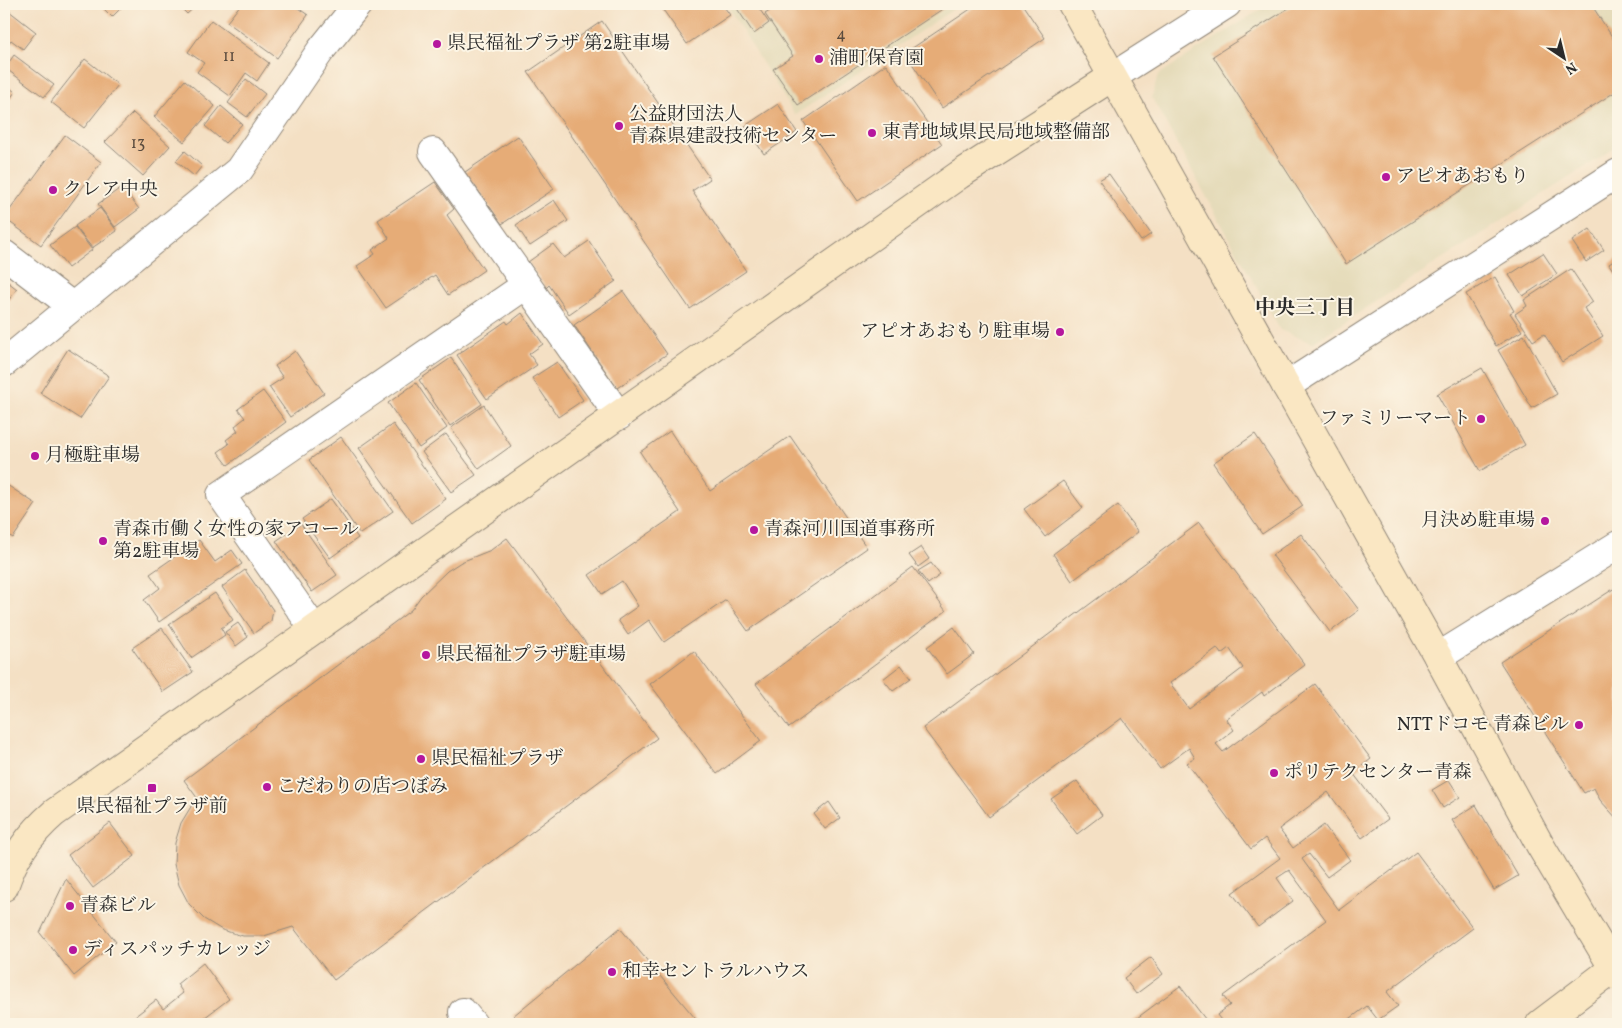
<svg xmlns="http://www.w3.org/2000/svg" width="1622" height="1028" font-family="Vollkorn,'Noto Serif JP',serif">
  <style>
    .built { fill: #e5dbba }
    .building { fill: #e6ac77; fill-rule: evenodd }
    .lines { fill: none; stroke-linecap: round; stroke-linejoin: round }
    .street-casing { stroke: #908678; stroke-width: 30 }
    .secondary-casing { stroke: #908678; stroke-width: 30 }
    .street { stroke: #fff; stroke-width: 28 }
    .secondary { stroke: #fae7c3; stroke-width: 28 }
    .poi-dot { fill: #b5179e; stroke: #fcf5e5; stroke-width: 2 }
    .labels { text-anchor: middle; dominant-baseline: central; stroke-width: 4; stroke-linejoin: round; paint-order: stroke }
    .number-label { font-size: 16px; fill: #5a4b3e }
    .poi-label { font-size: 19px; fill: #2b2b2b; stroke: #fcf5e5; text-anchor: start }
    .neighbourhood-label { font-size: 20px; font-weight: bold; fill: #2b2b2b; stroke: #fcf5e5 }
  </style>
  <rect width="100%" height="100%" fill="#fcf5e5"/>
  <filter id="ink" filterUnits="userSpaceOnUse"><feTurbulence type="fractalNoise" baseFrequency=".02" numOctaves="2"/><feDisplacementMap in="SourceGraphic" scale="10" xChannelSelector="R" yChannelSelector="G"/><feConvolveMatrix kernelMatrix="1 2 1 2 8 2 1 2 1" color-interpolation-filters="sRGB"/></filter>
  <filter id="wash" filterUnits="userSpaceOnUse"><feTurbulence type="fractalNoise" baseFrequency=".0096" numOctaves="4" result="noise"/><feDisplacementMap in="SourceGraphic" scale="20" xChannelSelector="R" yChannelSelector="G"/><feGaussianBlur stdDeviation="1.12" result="paint"/><feColorMatrix in="noise" values="0 0 0 0 0 0 0 0 0 0 0 0 0 0 0 0 0 1.4 0 .05"/><feComposite in="paint" operator="in"/></filter>
  <g filter="url(#wash)">
    <rect width="100%" height="100%" fill="#f4e0c4"/>
    <g class="built">
      <polygon points="726,4 961,4 795,115"/>
      <polygon points="1269,4 1608,4 1618,19 1618,146 1312,343 1280,330 1152,98 1158,75"/>
    </g>
    <g id="blocks">
      <g class="building">
        <polygon points="99,4 125,4 112,17"/>
        <polygon points="177,4 198,4 187,14"/>
        <polygon points="241,4 292,4 308,15 277,58 227,22"/>
        <polygon points="659,4 722,4 730,15 687,44"/>
        <polygon points="734,4 756,4 769,23 754,34"/>
        <polygon points="781,4 950,4 798,105 773,69 793,56 765,14"/>
        <polygon points="978,4 1022,4 1045,38 942,108 905,53"/>
        <polygon points="1295,4 1591,4 1618,46 1618,90 1346,264 1213,56"/>
        <polygon points="4,7 36,32 23,49 11,40 4,49"/>
        <polygon points="211,20 269,63 257,81 246,73 230,96 197,72 204,63 188,52"/>
        <polygon points="602,21 710,179 692,191 746,271 690,309 528,72"/>
        <polygon points="14,55 54,85 44,97 5,68"/>
        <polygon points="85,59 118,85 84,128 51,102"/>
        <polygon points="886,64 942,144 858,201 803,121"/>
        <polygon points="246,79 265,94 247,117 228,103"/>
        <polygon points="185,80 215,106 184,142 154,117"/>
        <polygon points="4,83 15,92 4,107"/>
        <polygon points="778,104 797,132 764,154 745,126"/>
        <polygon points="221,106 242,124 225,143 205,126"/>
        <polygon points="133,113 170,146 143,176 105,142"/>
        <polygon points="65,135 101,162 41,245 4,218"/>
        <polygon points="518,136 554,189 502,224 465,172"/>
        <polygon points="185,151 202,166 194,176 176,161"/>
        <polygon points="1109,174 1151,234 1141,241 1099,180"/>
        <polygon points="435,182 454,209 447,215 484,270 448,295 435,275 386,308 357,266 375,254 372,250 389,238 378,220"/>
        <polygon points="122,187 139,209 115,227 98,204"/>
        <polygon points="554,200 568,221 530,246 516,225"/>
        <polygon points="100,208 117,231 92,248 75,226"/>
        <polygon points="75,227 92,250 68,268 50,245"/>
        <polygon points="1590,229 1604,250 1586,262 1572,241"/>
        <polygon points="589,241 616,281 569,314 549,285 546,288 528,262 553,244 564,258"/>
        <polygon points="1543,253 1557,274 1523,296 1509,275"/>
        <polygon points="1618,258 1618,278 1609,264"/>
        <polygon points="1571,269 1593,302 1584,308 1603,336 1562,362 1544,334 1533,341 1515,314 1527,306 1524,300"/>
        <polygon points="1495,277 1514,311 1510,313 1522,331 1496,346 1466,294"/>
        <polygon points="4,279 17,289 4,306"/>
        <polygon points="623,291 667,354 617,388 574,325"/>
        <polygon points="522,313 543,344 529,354 537,365 487,399 457,355 506,321 508,324"/>
        <polygon points="1524,335 1557,394 1532,408 1498,350"/>
        <polygon points="68,349 109,376 80,419 40,393"/>
        <polygon points="295,351 324,393 290,417 269,387 283,378 275,366"/>
        <polygon points="451,358 482,404 450,426 419,380"/>
        <polygon points="557,362 583,400 558,417 532,378"/>
        <polygon points="1482,368 1525,445 1480,471 1437,394"/>
        <polygon points="416,383 447,428 419,448 388,403"/>
        <polygon points="263,391 286,422 228,465 218,452 229,444 226,440 238,431 235,426 245,418 238,409"/>
        <polygon points="484,405 511,446 479,469 451,428"/>
        <polygon points="393,424 446,499 412,523 359,448"/>
        <polygon points="670,431 710,491 790,436 867,548 748,631 726,600 664,642 649,620 628,635 618,620 638,606 622,581 602,594 589,575 680,512 640,452"/>
        <polygon points="446,434 476,475 451,492 422,452"/>
        <polygon points="1255,434 1303,506 1262,534 1213,463"/>
        <polygon points="341,437 393,511 360,534 309,460"/>
        <polygon points="1063,481 1083,508 1045,537 1024,509"/>
        <polygon points="4,483 36,504 13,538 4,532"/>
        <polygon points="331,499 358,538 330,558 302,519"/>
        <polygon points="1118,505 1138,532 1072,581 1053,554"/>
        <path d="M1199,523L1305,665L1264,696L1262,692L1226,719L1234,730L1216,744L1223,752L1315,684L1371,759L1353,773L1388,819L1362,838L1328,792L1279,829L1293,848L1324,825L1350,860L1327,877L1309,854L1302,859L1339,910L1416,852L1473,928L1387,992L1398,1006L1378,1020L1367,1006L1343,1024H1224L1217,1015L1230,1005L1223,996L1326,920L1289,870L1277,878L1293,901L1258,927L1232,893L1280,858L1265,838L1251,849L1187,763L1195,758L1189,748L1160,769L1122,718L989,817L923,728ZM1217,648L1221,654L1229,648L1243,668L1189,709L1170,683Z"/>
        <polygon points="301,524 337,575 312,592 276,541"/>
        <polygon points="1301,534 1359,610 1330,632 1272,555"/>
        <polygon points="507,538 657,738 334,980 293,927 264,936 243,936 222,930 204,919 189,904 179,885 174,864 175,843 181,823 192,805 198,799 184,780 411,610 421,596 447,571 461,562 491,550"/>
        <polygon points="199,540 215,562 232,550 242,564 159,622 144,600 160,588 150,574"/>
        <polygon points="921,547 929,559 918,567 909,555"/>
        <polygon points="931,563 940,575 928,584 918,571"/>
        <polygon points="913,567 946,611 789,728 756,684"/>
        <polygon points="245,570 273,610 271,621 254,633 222,587"/>
        <polygon points="1618,586 1618,820 1600,800 1594,788 1584,793 1500,662"/>
        <polygon points="215,593 233,620 221,628 225,635 191,658 169,624"/>
        <polygon points="238,623 248,637 236,646 225,632"/>
        <polygon points="954,627 974,654 947,674 927,647"/>
        <polygon points="162,628 193,672 163,692 132,648"/>
        <polygon points="694,651 761,741 717,774 650,684"/>
        <polygon points="901,665 911,678 893,691 883,679"/>
        <polygon points="1449,780 1460,797 1443,808 1432,790"/>
        <polygon points="1077,781 1102,815 1077,834 1051,799"/>
        <polygon points="829,802 840,818 825,829 814,814"/>
        <polygon points="1476,805 1518,876 1494,890 1452,820"/>
        <polygon points="110,823 135,856 93,888 68,855"/>
        <polygon points="66,879 116,942 74,976 40,933"/>
        <polygon points="620,928 700,1024 520,1024 513,1016"/>
        <polygon points="1151,957 1163,974 1136,994 1124,978"/>
        <polygon points="203,963 229,999 196,1024 125,1024 156,1000 163,1009 183,993 177,984"/>
        <polygon points="1180,986 1209,1024 1129,1024"/>
      </g>
    </g>
  </g>
  <g filter="url(#ink)">
    <use href="#blocks" fill-opacity="0" stroke="#908678" stroke-width="1"/>
    <g class="lines">
      <g class="street-casing">
        <g id="street">
          <polyline points="1112,77 1227,4"/>
          <polyline points="433,152 619,416"/>
          <polyline points="4,254 72,306"/>
          <polyline points="4,363 239,170 321,50 358,4"/>
          <polyline points="1286,386 1618,173"/>
          <polyline points="314,629 221,495 526,285"/>
          <polyline points="1438,657 1618,545"/>
          <polyline points="463,1012 473,1024"/>
        </g>
      </g>
      <g class="secondary-casing">
        <g id="secondary">
          <polyline points="1072,4 1438,657 1540,845 1618,976"/>
          <path d="M4,887C14,856 30,834 54,813L959,175L1112,77"/>
          <polyline points="1540,1024 1618,965"/>
        </g>
      </g>
      <use href="#street" class="street"/>
      <use href="#secondary" class="secondary"/>
    </g>
  </g>
  <g class="poi-dot">
    <circle cx="437" cy="44" r="5"/>
    <circle cx="819" cy="59" r="5"/>
    <circle cx="619" cy="126" r="5"/>
    <circle cx="872" cy="133" r="5"/>
    <circle cx="1386" cy="177" r="5"/>
    <circle cx="53" cy="190" r="5"/>
    <circle cx="1060" cy="332" r="5"/>
    <circle cx="1481" cy="419" r="5"/>
    <circle cx="35" cy="456" r="5"/>
    <circle cx="1545" cy="521" r="5"/>
    <circle cx="754" cy="530" r="5"/>
    <circle cx="103" cy="541" r="5"/>
    <circle cx="426" cy="655" r="5"/>
    <circle cx="1579" cy="725" r="5"/>
    <circle cx="421" cy="759" r="5"/>
    <circle cx="1274" cy="773" r="5"/>
    <circle cx="267" cy="787" r="5"/>
    <rect x="147" y="783" width="10" height="10" rx="2.5"/>
    <circle cx="70" cy="906" r="5"/>
    <circle cx="73" cy="950" r="5"/>
    <circle cx="612" cy="972" r="5"/>
  </g>
  <g class="labels">
    <g class="number-label">
      <text x="841" y="35">4</text>
      <text x="229" y="57">11</text>
      <text x="138" y="144">13</text>
    </g>
    <g class="poi-label">
      <text x="447" y="44">県民福祉プラザ 第2駐車場</text>
      <text x="829" y="59">浦町保育園</text>
      <text x="629" y="115">公益財団法人<tspan x="629" dy="22">青森県建設技術センター</tspan></text>
      <text x="882" y="133">東青地域県民局地域整備部</text>
      <text x="1396" y="177">アピオあおもり</text>
      <text x="63" y="190">クレア中央</text>
      <text x="1050" y="332" text-anchor="end">アピオあおもり駐車場</text>
      <text x="1471" y="419" text-anchor="end">ファミリーマート</text>
      <text x="45" y="456">月極駐車場</text>
      <text x="1535" y="521" text-anchor="end">月決め駐車場</text>
      <text x="113" y="530">青森市働く女性の家アコール<tspan x="113" dy="22">第2駐車場</tspan></text>
      <text x="764" y="530">青森河川国道事務所</text>
      <text x="436" y="655">県民福祉プラザ駐車場</text>
      <text x="1569" y="725" text-anchor="end">NTTドコモ 青森ビル</text>
      <text x="431" y="759">県民福祉プラザ</text>
      <text x="1284" y="773">ポリテクセンター青森</text>
      <text x="277" y="787">こだわりの店つぼみ</text>
      <text x="152" y="807" text-anchor="middle">県民福祉プラザ前</text>
      <text x="80" y="906">青森ビル</text>
      <text x="83" y="950">ディスパッチカレッジ</text>
      <text x="622" y="972">和幸セントラルハウス</text>
    </g>
    <g class="neighbourhood-label">
      <text x="1305" y="309">中央三丁目</text>
    </g>
  </g>
  <rect width="1622" height="1028" fill="none" stroke="#fcf5e5" stroke-width="20"/>
  <g transform="translate(1564 58) rotate(145)" stroke="#fcf5e5" stroke-width="4" paint-order="stroke">
  <path d="M0-4L9 19L0 12L-9 19Z" fill="#2b2b2b"/>
  <text y="-8" font-size="14" font-weight="bold" text-anchor="middle" fill="#2b2b2b">N</text>
  </g>
</svg>
